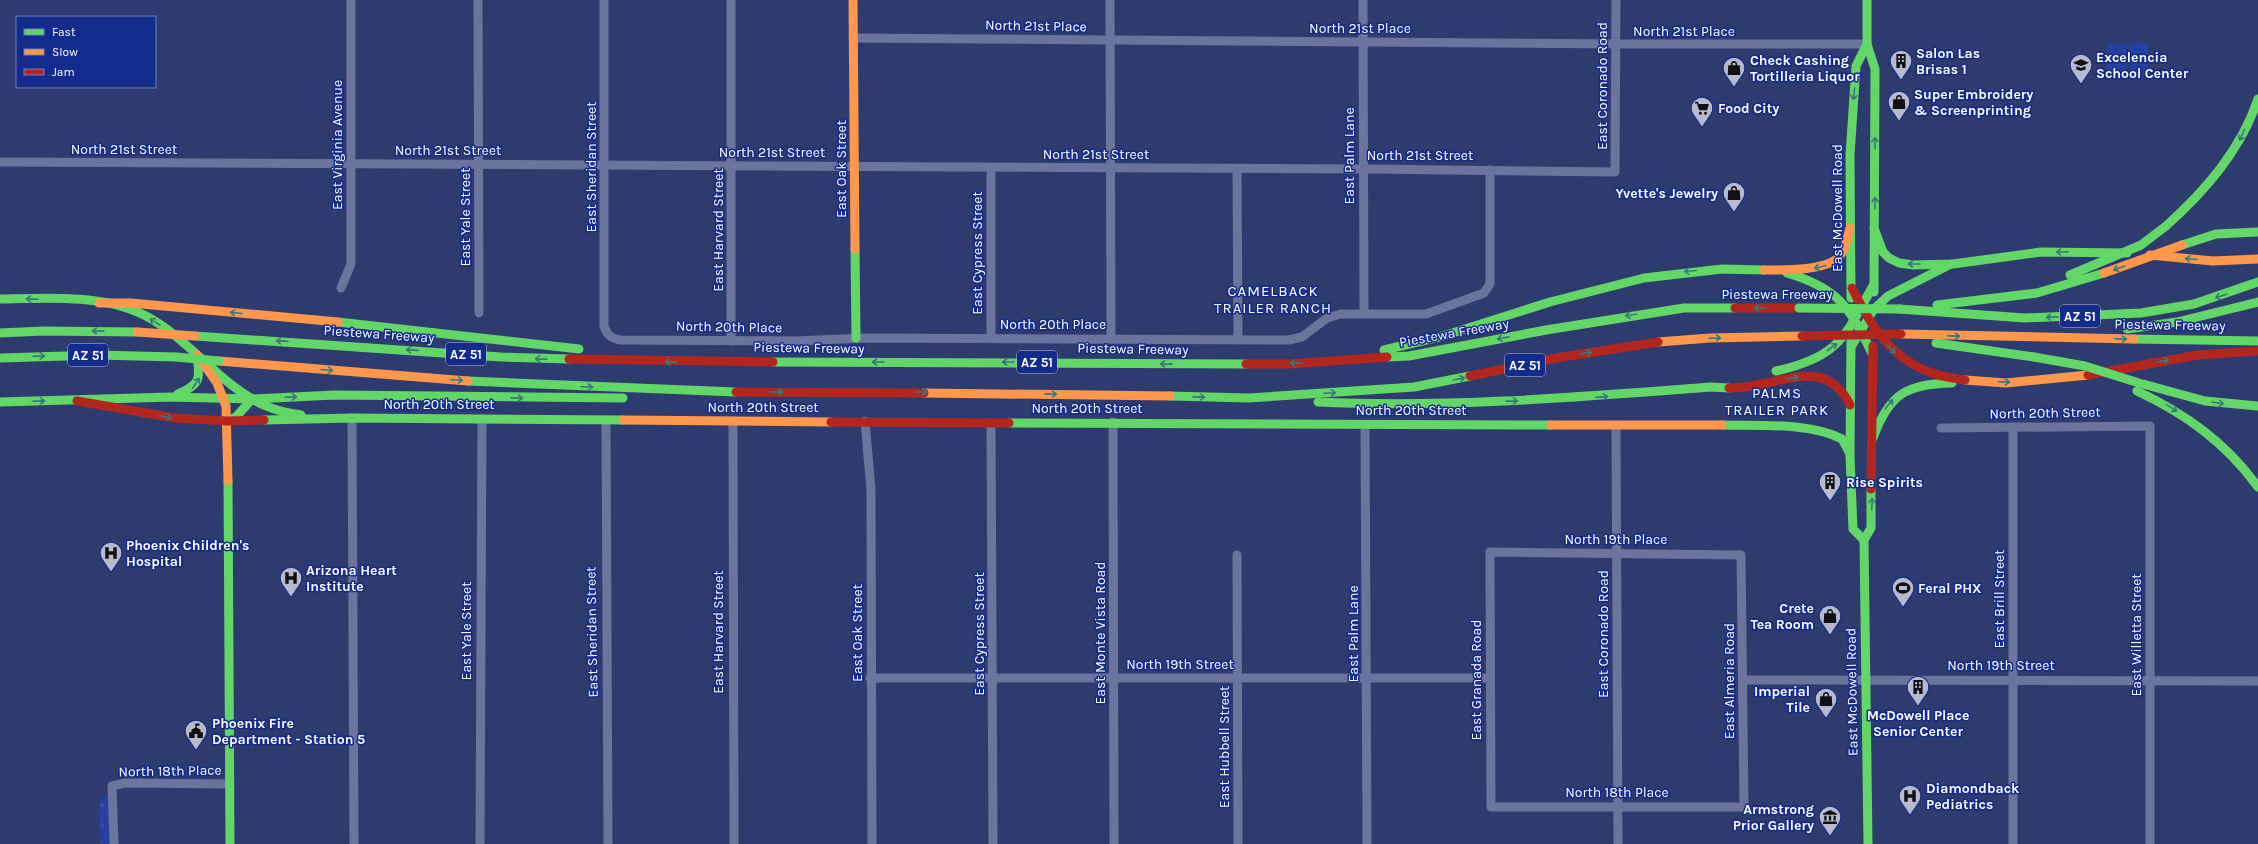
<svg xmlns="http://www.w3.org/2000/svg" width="2258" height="844" font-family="Karla,sans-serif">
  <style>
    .grass { fill: url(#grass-tufts) }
    .green { fill: #2540a2 }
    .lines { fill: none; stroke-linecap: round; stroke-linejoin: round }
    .street { stroke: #6a749c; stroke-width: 9 }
    .fast { stroke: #63d668; stroke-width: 9 }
    .slow { stroke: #ff974d; stroke-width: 9 }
    .jam { stroke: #b3261e; stroke-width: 9 }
    .fast-bridge { stroke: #63d668; stroke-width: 9 }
    .slow-bridge { stroke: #ff974d; stroke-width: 9 }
    .jam-bridge { stroke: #b3261e; stroke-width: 9 }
    .oneway { stroke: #37787b }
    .labels { text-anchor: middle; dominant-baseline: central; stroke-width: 3; stroke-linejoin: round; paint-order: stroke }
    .shield { fill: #132b8a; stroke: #b8bfdc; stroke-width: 1 }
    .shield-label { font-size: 13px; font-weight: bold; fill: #fff }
    .street-label { font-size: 14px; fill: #fff; stroke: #132b8a }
    .poi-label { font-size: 14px; font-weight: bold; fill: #fff; stroke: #132b8a; text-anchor: start }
    .neighbourhood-label { font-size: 15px; letter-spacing: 1px; fill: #fff; stroke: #132b8a }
  </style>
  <defs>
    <pattern id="grass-tufts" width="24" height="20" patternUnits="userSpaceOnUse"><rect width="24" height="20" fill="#2540a2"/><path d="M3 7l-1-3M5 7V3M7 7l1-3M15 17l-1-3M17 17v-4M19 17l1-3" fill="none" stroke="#465db0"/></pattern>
  </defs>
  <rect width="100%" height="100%" fill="#2e3b6f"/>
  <polygon class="grass" points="103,796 108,796 109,800 109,844 101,844 99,806"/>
  <g class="green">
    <rect x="2129" y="43" width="19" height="28"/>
    <polygon points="2107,44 2127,44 2126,72 2107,72"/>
  </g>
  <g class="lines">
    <g class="street">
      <polyline points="478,0 479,313"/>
      <path d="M604,0V326C607,335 611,338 620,340L795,341L865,338L1289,340L1302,337L1327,318L1341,314H1426L1484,293L1490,284V170"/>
      <polyline points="731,0 731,341"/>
      <polyline points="1110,0 1111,338"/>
      <polyline points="1363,0 1364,313"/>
      <polyline points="853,38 1625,44 1867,44"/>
      <polyline points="0,162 1371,169 1615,172 1616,0"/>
      <polyline points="991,168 991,338"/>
      <polyline points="1237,169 1238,339"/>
      <polyline points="341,288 351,264 351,0"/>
      <polyline points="352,418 354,844"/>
      <polyline points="606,420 608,844"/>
      <polyline points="733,421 734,844"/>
      <polyline points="865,421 871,490 872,844"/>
      <polyline points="1113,422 1114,844"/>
      <polyline points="991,423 993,844"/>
      <polyline points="1365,425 1367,844"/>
      <polyline points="1616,425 1618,844"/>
      <polyline points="1941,428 2150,426 2150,844"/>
      <polygon points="1490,552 1741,555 1744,807 1491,807"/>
      <polyline points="1237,555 1238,844"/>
      <polyline points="870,678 1490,678"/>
      <polyline points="1743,680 2258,681"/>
      <polyline points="114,844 112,786 125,783 230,784"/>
      <polyline points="480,844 482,419"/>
      <polyline points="2013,844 2013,427"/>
    </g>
    <g class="fast">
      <polyline points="1867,0 1867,44 1875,69 1874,292"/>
      <path d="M2166,226C2205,191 2241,150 2258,99"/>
      <polyline points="1874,228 1883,252 1889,258 1899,263 1913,265 1953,264 2041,252 2127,253"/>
      <polyline points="2182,245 2216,234 2258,232"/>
      <polyline points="855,249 856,338"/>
      <path d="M1787,273C1841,289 1849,308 1873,355"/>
      <polyline points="1851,298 1850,155 1856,66 1867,44"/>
      <path d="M0,299C46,298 102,294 144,315C190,338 218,385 266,406C277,411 289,413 301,415"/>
      <polyline points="1937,305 2037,293 2104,273"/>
      <polyline points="1899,309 2025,318 2141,313 2194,304 2258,282"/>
      <polyline points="338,322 579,349"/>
      <polyline points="2127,329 2177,322 2258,302"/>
      <polyline points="0,333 43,331 137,332"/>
      <polyline points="195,336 501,357 569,359"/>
      <polyline points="1851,337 1850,456 1853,529 1864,540"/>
      <polyline points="2134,339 2258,341"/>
      <polyline points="1936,343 2034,357"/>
      <polyline points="1851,347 1874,309 1888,296 1951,264"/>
      <polyline points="1384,350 1443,336 1550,302 1644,278 1722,269 1764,270"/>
      <polyline points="1387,357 1409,356 1546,330 1684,308 1735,308"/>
      <polyline points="0,358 98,355 176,357"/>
      <polyline points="773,362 1246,364"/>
      <path d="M1776,371C1840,357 1845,336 1874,284"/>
      <polyline points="468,381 736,392"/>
      <polyline points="2143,384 2205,401 2258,406"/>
      <path d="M2137,391C2186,414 2226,443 2258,487"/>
      <path d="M178,394C199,385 201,380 197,358"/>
      <polyline points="1170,396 1249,398 1414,387 1470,376"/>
      <polyline points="252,399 334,395 623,398"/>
      <polyline points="0,402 171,397 252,399"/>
      <path d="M1318,402C1450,408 1580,397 1711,387L1729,388"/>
      <polyline points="264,420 352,418 623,420"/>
      <polyline points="227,421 236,417 252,399"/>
      <polyline points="1009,423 1551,425"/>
      <path d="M1722,425C1758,426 1810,422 1842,439L1850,454"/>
      <path d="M1873,438C1889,394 1906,384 1952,383"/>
      <polyline points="228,481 230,844"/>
      <polyline points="1868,844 1864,540 1871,528 1871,489"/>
    </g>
    <g class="slow">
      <polyline points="853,0 855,249"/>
      <polyline points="2150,255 2213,261 2258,259"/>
      <path d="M1764,270C1783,270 1826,271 1839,257C1846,249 1847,238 1850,228"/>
      <polyline points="99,303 131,303 338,322"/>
      <polyline points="1901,334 2134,339"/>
      <polyline points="1658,342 1710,338 1802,336"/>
      <polyline points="197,355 217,383 226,406 228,481"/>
      <polyline points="219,361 468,381"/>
      <polyline points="1965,380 2006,383 2088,375"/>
      <polyline points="924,393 1170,396"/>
      <polyline points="623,420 831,422"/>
      <polyline points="1551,425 1722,425"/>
    </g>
    <g class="jam">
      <path d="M1852,288C1871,326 1890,358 1932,373C1942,377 1954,378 1965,380"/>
      <polyline points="1735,308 1799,308"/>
      <polyline points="569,359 773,362"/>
      <polyline points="1246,364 1290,364 1387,357"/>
      <polyline points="2088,375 2198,355 2258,351"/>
      <polyline points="1470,376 1556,358 1658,342"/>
      <path d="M1729,388C1773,390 1824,351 1850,405"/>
      <polyline points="736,392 924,393"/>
      <polyline points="77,401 175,418 227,421 264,420"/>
      <polyline points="831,422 1009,423"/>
      <polyline points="1871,489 1873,346"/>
    </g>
    <g class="fast-bridge">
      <polyline points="2070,275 2141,245 2166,226"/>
      <polyline points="1799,308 1899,309"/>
      <polyline points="176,357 219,361"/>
      <polyline points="2034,357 2085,366 2139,383"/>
    </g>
    <g class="slow-bridge">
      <polyline points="2104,273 2182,245"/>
      <polyline points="137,332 195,336"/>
    </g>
    <polyline class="jam-bridge" points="1802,336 1901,334"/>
  </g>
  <defs><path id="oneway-shaft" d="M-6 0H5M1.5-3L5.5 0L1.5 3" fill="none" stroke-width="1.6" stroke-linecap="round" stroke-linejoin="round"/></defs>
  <g class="oneway">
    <use href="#oneway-shaft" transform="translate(1854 94) rotate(95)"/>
    <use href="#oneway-shaft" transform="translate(2242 135) rotate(115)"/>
    <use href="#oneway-shaft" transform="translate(1875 143) rotate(-91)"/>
    <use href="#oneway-shaft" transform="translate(1875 203) rotate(-89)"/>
    <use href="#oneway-shaft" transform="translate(2062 252) rotate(178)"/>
    <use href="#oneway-shaft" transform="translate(2191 259) rotate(-175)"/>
    <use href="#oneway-shaft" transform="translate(1914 264) rotate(180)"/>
    <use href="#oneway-shaft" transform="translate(1820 267) rotate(166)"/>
    <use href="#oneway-shaft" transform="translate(2119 268) rotate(160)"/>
    <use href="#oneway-shaft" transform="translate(1690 271) rotate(175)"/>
    <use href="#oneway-shaft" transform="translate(2221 296) rotate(162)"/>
    <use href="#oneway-shaft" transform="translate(32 299) rotate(-178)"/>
    <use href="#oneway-shaft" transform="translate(1760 308) rotate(-180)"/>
    <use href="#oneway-shaft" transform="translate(236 313) rotate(-175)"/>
    <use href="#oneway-shaft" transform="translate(1631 315) rotate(171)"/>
    <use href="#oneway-shaft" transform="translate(2052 317) rotate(179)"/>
    <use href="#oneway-shaft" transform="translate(155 322) rotate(-148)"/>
    <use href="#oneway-shaft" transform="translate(98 331) rotate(-179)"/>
    <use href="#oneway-shaft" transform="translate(1954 336) rotate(1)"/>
    <use href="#oneway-shaft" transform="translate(1503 338) rotate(169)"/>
    <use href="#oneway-shaft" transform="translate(1715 338) rotate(-2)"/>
    <use href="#oneway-shaft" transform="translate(2121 339) rotate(1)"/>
    <use href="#oneway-shaft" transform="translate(282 341) rotate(-176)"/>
    <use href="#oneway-shaft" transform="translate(1832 347) rotate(-37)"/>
    <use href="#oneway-shaft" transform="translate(1891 349) rotate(42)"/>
    <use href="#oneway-shaft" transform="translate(412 350) rotate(-176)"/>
    <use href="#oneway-shaft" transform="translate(1586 353) rotate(-10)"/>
    <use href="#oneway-shaft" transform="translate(39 356) rotate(-2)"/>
    <use href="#oneway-shaft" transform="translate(541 359) rotate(-178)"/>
    <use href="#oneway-shaft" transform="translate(2163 361) rotate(-10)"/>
    <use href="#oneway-shaft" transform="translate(671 362) rotate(-179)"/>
    <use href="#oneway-shaft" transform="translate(878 362) rotate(180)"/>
    <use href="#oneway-shaft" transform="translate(1008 362) rotate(180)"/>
    <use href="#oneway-shaft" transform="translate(1296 363) rotate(178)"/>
    <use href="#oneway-shaft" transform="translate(1166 364) rotate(-179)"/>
    <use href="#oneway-shaft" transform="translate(327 370) rotate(5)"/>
    <use href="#oneway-shaft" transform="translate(1793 378) rotate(-9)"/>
    <use href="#oneway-shaft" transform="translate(1459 379) rotate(-10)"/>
    <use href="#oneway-shaft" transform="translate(457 380) rotate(3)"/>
    <use href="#oneway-shaft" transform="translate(2004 382) rotate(2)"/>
    <use href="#oneway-shaft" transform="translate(196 383) rotate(-56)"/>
    <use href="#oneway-shaft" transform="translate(587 387) rotate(2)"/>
    <use href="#oneway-shaft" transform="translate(777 392)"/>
    <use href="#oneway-shaft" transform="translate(921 392)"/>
    <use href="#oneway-shaft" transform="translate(1330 393) rotate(-3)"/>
    <use href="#oneway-shaft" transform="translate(1051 394) rotate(1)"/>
    <use href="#oneway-shaft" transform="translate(291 397) rotate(-2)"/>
    <use href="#oneway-shaft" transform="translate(1199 397) rotate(1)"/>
    <use href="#oneway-shaft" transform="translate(1602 397) rotate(-4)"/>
    <use href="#oneway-shaft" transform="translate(517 398) rotate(1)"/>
    <use href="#oneway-shaft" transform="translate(39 401) rotate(-1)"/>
    <use href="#oneway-shaft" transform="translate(1512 401) rotate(-1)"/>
    <use href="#oneway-shaft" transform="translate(2218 403) rotate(9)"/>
    <use href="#oneway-shaft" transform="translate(1889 404) rotate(-51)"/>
    <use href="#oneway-shaft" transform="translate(2172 408) rotate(31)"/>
    <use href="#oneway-shaft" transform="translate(166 417) rotate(9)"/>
    <use href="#oneway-shaft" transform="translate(1872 504) rotate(-88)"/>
  </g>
  <defs>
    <g id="building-pin" transform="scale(1.15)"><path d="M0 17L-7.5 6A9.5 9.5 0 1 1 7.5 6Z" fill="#b6bacd" stroke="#132b8a"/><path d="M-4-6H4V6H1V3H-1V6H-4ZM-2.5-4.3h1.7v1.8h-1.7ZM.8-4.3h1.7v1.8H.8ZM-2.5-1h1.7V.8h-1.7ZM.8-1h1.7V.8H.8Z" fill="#111"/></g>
    <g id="school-pin" transform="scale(1.15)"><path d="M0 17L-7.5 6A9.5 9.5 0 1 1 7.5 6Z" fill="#b6bacd" stroke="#132b8a"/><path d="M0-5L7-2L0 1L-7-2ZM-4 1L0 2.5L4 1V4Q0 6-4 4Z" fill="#111"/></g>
    <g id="shop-pin" transform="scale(1.15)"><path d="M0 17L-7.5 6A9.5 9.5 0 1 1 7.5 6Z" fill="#b6bacd" stroke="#132b8a"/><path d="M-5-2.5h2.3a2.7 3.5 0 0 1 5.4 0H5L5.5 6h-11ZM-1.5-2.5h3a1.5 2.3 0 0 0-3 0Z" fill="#111"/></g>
    <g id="supermarket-pin" transform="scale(1.15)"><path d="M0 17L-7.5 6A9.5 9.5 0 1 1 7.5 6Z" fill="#b6bacd" stroke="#132b8a"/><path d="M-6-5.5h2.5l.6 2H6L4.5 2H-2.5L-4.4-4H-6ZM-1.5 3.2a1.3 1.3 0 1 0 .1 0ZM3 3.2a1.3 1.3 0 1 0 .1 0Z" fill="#111"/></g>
    <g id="hospital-pin" transform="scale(1.15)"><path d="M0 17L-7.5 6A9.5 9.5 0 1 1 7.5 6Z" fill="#b6bacd" stroke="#132b8a"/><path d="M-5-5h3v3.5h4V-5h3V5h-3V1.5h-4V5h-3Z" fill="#111"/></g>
    <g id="stadium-pin" transform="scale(1.15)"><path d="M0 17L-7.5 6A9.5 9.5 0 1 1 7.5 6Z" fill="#b6bacd" stroke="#132b8a"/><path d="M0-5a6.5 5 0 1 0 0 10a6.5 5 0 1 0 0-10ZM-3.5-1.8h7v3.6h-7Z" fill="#111"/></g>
    <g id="civic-pin" transform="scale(1.15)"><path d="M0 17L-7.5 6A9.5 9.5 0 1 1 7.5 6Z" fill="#b6bacd" stroke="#132b8a"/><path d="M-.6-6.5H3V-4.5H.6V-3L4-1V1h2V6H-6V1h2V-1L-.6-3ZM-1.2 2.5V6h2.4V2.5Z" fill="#111"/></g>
    <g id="museum-pin" transform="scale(1.15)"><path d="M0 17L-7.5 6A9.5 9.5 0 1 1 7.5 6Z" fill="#b6bacd" stroke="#132b8a"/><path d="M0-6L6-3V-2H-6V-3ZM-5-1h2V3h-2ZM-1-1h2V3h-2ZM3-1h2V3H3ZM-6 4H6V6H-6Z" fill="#111"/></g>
  </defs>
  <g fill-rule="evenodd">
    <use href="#building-pin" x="1901" y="61"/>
    <use href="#school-pin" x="2081" y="65"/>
    <use href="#shop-pin" x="1734" y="68"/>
    <use href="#shop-pin" x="1899" y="102"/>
    <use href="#supermarket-pin" x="1702" y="108"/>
    <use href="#shop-pin" x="1734" y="193"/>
    <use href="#building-pin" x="1830" y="482"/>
    <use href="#hospital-pin" x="111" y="553"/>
    <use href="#hospital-pin" x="291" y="578"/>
    <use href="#stadium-pin" x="1903" y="588"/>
    <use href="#shop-pin" x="1830" y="616"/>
    <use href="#building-pin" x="1918" y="687"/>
    <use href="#shop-pin" x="1826" y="699"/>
    <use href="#civic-pin" x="196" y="731"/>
    <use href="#hospital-pin" x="1910" y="796"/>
    <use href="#museum-pin" x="1830" y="817"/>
  </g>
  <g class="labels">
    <g class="shield">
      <rect x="2060" y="305" width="40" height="22" rx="3"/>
      <rect x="446" y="343" width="40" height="22" rx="3"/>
      <rect x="68" y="344" width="40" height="22" rx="3"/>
      <rect x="1017" y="351" width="40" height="22" rx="3"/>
      <rect x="1505" y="354" width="40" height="22" rx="3"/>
    </g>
    <g class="shield-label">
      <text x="2080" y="316">AZ 51</text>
      <text x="466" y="354">AZ 51</text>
      <text x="88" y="355">AZ 51</text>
      <text x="1037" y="362">AZ 51</text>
      <text x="1525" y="365">AZ 51</text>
    </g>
    <g class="street-label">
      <text transform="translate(1036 26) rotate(1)">North 21st Place</text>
      <text x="1360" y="28">North 21st Place</text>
      <text x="1684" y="31">North 21st Place</text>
      <text transform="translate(1602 86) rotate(-90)">East Coronado Road</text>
      <text transform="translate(337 145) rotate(-90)">East Virginia Avenue</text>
      <text x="124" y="149">North 21st Street</text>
      <text x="448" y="150">North 21st Street</text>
      <text x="772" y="152">North 21st Street</text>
      <text x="1096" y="154">North 21st Street</text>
      <text x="1420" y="155">North 21st Street</text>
      <text transform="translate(1349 156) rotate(-90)">East Palm Lane</text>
      <text transform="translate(591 167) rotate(-90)">East Sheridan Street</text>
      <text transform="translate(841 169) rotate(-90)">East Oak Street</text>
      <text transform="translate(1837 208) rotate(-90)">East McDowell Road</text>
      <text transform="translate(465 217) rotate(-90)">East Yale Street</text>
      <text transform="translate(718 230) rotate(-90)">East Harvard Street</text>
      <text transform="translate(977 253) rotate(-90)">East Cypress Street</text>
      <text x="1777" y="294">Piestewa Freeway</text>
      <text x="1053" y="324">North 20th Place</text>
      <text transform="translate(2170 325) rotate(1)">Piestewa Freeway</text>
      <text transform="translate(729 327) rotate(1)">North 20th Place</text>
      <text transform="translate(1454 333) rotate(-10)">Piestewa Freeway</text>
      <text transform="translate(379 334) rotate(4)">Piestewa Freeway</text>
      <text transform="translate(809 348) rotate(1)">Piestewa Freeway</text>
      <text transform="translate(1133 349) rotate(1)">Piestewa Freeway</text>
      <text x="439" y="404">North 20th Street</text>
      <text x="763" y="407">North 20th Street</text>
      <text x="1087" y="408">North 20th Street</text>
      <text x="1411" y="410">North 20th Street</text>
      <text transform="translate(2045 413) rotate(-1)">North 20th Street</text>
      <text x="1616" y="539">North 19th Place</text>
      <text transform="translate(1999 599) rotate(-90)">East Brill Street</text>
      <text transform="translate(466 631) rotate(-90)">East Yale Street</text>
      <text transform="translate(592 632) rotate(-91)">East Sheridan Street</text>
      <text transform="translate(718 632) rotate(-90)">East Harvard Street</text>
      <text transform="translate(857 633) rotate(-90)">East Oak Street</text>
      <text transform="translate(1100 633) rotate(-90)">East Monte Vista Road</text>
      <text transform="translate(979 634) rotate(-90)">East Cypress Street</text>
      <text transform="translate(1353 634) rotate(-90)">East Palm Lane</text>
      <text transform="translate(1603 634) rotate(-90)">East Coronado Road</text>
      <text transform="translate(2136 635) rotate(-90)">East Willetta Street</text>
      <text x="1180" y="664">North 19th Street</text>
      <text x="2001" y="665">North 19th Street</text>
      <text transform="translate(1476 680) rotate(-90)">East Granada Road</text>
      <text transform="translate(1729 681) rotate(-90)">East Almeria Road</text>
      <text transform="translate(1852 692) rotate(-91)">East McDowell Road</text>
      <text transform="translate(1224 747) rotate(-90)">East Hubbell Street</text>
      <text transform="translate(170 771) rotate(-1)">North 18th Place</text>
      <text x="1617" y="792">North 18th Place</text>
    </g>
    <g class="poi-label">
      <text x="1916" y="53">Salon Las<tspan x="1916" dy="16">Brisas 1</tspan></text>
      <text x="2096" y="57">Excelencia<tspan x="2096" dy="16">School Center</tspan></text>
      <text x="1750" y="60">Check Cashing<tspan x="1750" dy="16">Tortilleria Liquor</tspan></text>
      <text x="1914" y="94">Super Embroidery<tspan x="1914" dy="16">&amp; Screenprinting</tspan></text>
      <text x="1718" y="108">Food City</text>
      <text x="1718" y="193" text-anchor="end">Yvette's Jewelry</text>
      <text x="1846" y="482">Rise Spirits</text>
      <text x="126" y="545">Phoenix Children's<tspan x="126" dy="16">Hospital</tspan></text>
      <text x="306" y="570">Arizona Heart<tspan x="306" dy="16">Institute</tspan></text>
      <text x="1918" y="588">Feral PHX</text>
      <text x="1814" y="608" text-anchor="end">Crete<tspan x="1814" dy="16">Tea Room</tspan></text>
      <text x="1810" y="691" text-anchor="end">Imperial<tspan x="1810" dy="16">Tile</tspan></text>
      <text x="1918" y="715" text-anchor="middle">McDowell Place<tspan x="1918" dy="16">Senior Center</tspan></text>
      <text x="212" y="723">Phoenix Fire<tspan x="212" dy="16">Department - Station 5</tspan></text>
      <text x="1926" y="788">Diamondback<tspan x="1926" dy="16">Pediatrics</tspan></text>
      <text x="1814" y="809" text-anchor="end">Armstrong<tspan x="1814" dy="16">Prior Gallery</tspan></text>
    </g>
    <g class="neighbourhood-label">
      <text x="1273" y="291">CAMELBACK<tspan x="1273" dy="17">TRAILER RANCH</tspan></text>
      <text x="1777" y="393">PALMS<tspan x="1777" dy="17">TRAILER PARK</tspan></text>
    </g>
  </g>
  <rect x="16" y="16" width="140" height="72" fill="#132b8a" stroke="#7180b9"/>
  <rect x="24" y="29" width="20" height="6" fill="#63d668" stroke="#7180b9"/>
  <text x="52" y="36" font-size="12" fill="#ffffff">Fast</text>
  <rect x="24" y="49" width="20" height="6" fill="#ff974d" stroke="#7180b9"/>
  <text x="52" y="56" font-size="12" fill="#ffffff">Slow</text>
  <rect x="24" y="69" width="20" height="6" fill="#b3261e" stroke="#7180b9"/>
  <text x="52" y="76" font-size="12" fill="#ffffff">Jam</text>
</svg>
